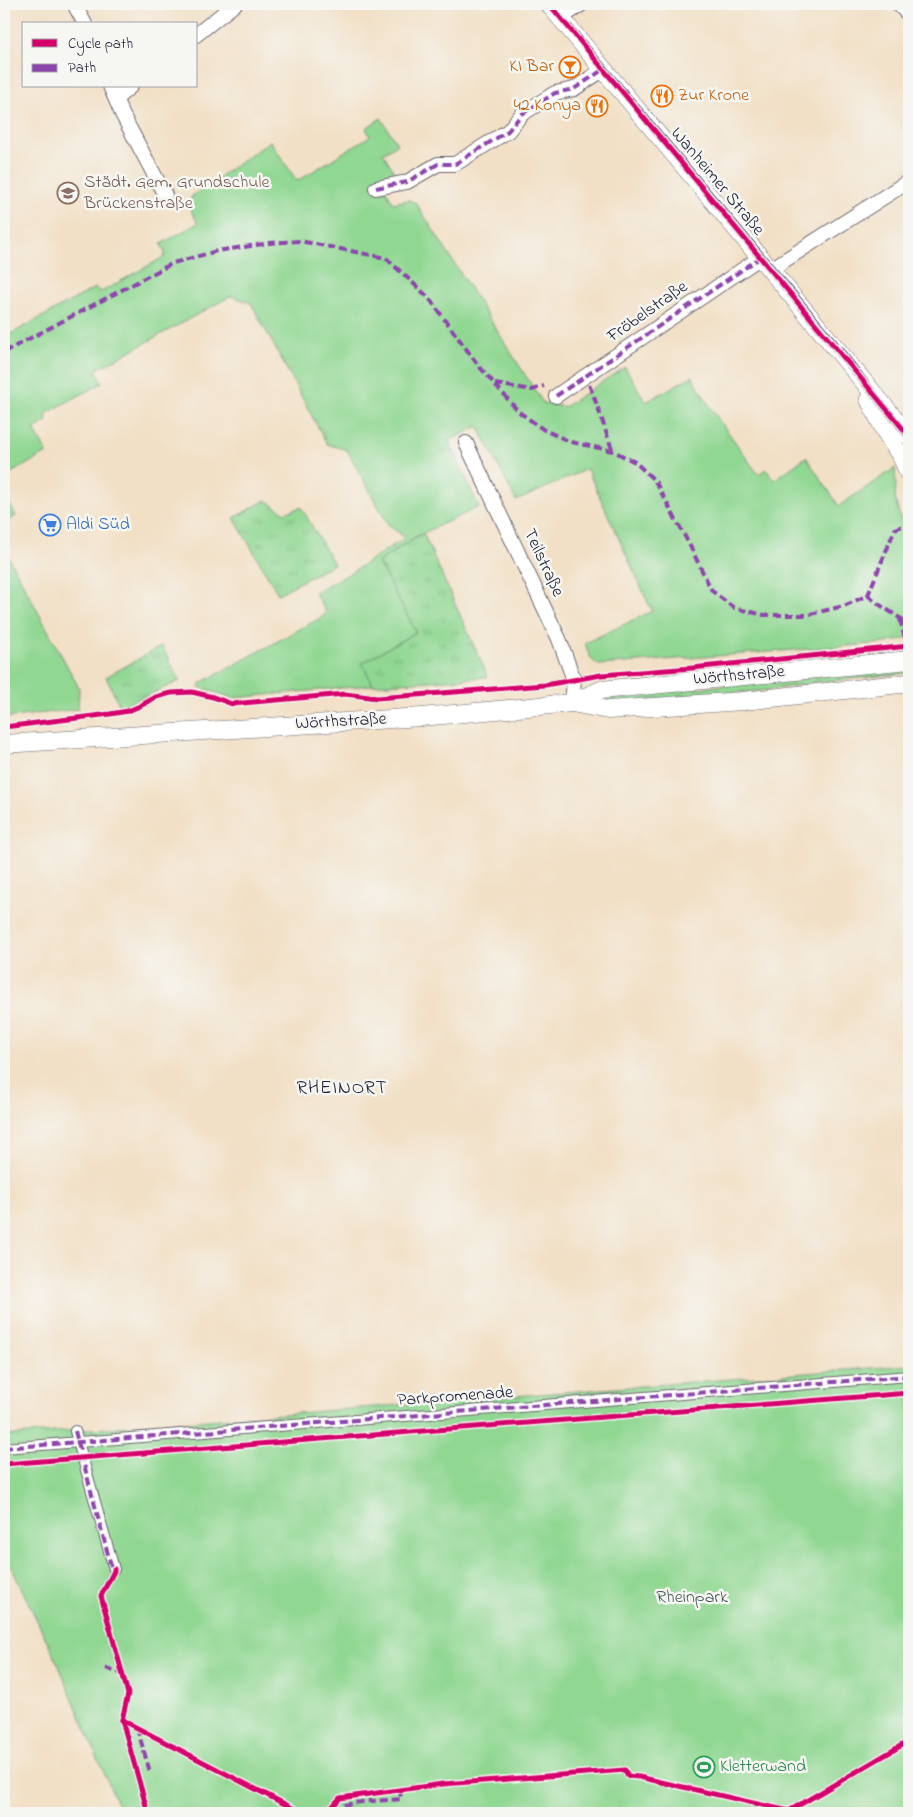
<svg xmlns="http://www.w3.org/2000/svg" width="913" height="1817" font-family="'Indie Flower',sans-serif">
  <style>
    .grass { fill: url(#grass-tufts); stroke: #597c66 }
    .park { fill: #90d792; stroke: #597c66 }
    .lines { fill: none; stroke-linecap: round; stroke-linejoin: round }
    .pedestrian-casing { stroke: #6b646c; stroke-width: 12 }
    .minor-casing { stroke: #6b646c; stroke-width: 16 }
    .tertiary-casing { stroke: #6b646c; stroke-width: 19 }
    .pedestrian { stroke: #fff; stroke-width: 10 }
    .minor { stroke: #fff; stroke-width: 14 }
    .tertiary { stroke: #fff; stroke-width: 18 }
    .tram { stroke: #22223b; stroke-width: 1 }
    .quiet { stroke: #8e44ad; stroke-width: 4; stroke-dasharray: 8 4; stroke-linecap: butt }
    .cycleway-casing { stroke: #f6f6f2; stroke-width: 8 }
    .cycleway { stroke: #d6006c; stroke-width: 5 }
    .labels { text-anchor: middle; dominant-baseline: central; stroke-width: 5; stroke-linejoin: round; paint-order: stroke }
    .food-label { font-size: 18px; fill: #c56008; stroke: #f6f6f2; text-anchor: end }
    .street-label { font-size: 18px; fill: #22223b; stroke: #f6f6f2 }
    .education-label { font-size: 18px; fill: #785e54; stroke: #f6f6f2; text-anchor: start }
    .shop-label { font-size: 18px; fill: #366cbe; stroke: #f6f6f2; text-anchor: start }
    .park-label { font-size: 18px; fill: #435855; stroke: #f6f6f2 }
    .leisure-label { font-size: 18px; fill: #27864d; stroke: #f6f6f2; text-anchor: start }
    .neighbourhood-label { font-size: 19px; letter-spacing: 1px; fill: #22223b; stroke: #f6f6f2 }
  </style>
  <defs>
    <pattern id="grass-tufts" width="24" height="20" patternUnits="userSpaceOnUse" patternTransform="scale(1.25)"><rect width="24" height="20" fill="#90d792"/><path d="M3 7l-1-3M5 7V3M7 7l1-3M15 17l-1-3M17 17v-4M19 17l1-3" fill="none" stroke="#7cb87f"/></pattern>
  </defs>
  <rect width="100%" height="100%" fill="#f6f6f2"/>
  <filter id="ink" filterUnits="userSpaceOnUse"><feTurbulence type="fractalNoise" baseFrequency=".02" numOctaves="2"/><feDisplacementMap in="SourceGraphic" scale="10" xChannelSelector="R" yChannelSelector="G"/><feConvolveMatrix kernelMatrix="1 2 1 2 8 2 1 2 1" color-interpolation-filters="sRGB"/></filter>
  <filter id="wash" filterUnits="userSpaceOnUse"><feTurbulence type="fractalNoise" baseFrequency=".0096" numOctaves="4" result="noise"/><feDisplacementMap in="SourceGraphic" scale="20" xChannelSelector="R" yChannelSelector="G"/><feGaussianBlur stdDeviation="1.12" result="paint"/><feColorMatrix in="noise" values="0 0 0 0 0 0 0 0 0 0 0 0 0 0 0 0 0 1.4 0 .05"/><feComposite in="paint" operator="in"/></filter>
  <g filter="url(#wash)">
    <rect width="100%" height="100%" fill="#f2e0c6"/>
    <g class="grass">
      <polygon points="266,500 285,513 301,507 334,564 278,594 234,518"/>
      <polygon points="423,533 488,677 373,685 362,663 416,632 378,562"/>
      <polygon points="162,646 180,681 120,707 106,677"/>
      <polygon points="909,668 909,673 819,682 770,690 613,703 599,700 600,697"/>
    </g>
    <g class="park">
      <path d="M381,118L397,144L383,153L397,176L380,179L393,203L409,200L416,203L543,403L564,407L625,367L646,402L692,376L712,410L758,474L766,469L774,480L806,457L839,506L895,468L896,484L895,499L904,532L909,569V636L904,639L885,643L599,665C590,661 588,652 585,643L652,611L587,469L516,501L478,426L449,441L479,507L415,537L378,562L416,632L362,663L373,685L233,698L199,687L201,683L324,616L326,612L314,592L347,575L405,538L388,524L347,450L327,444L251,303L231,296L96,370L102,383L47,413L46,422L34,429L47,453L4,477V335L5,337L95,288L101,292L164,257L165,253L161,244L198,223L188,205L192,196L270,141L297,181L370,136L366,128Z"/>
      <polygon points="4,494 16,516 4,523"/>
      <polygon points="4,549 79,688 78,709 4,718"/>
      <polygon points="909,1365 909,1813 121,1813 59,1666 4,1552 4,1436"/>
    </g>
  </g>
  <g filter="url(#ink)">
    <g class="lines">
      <g class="pedestrian-casing">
        <g id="pedestrian">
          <polyline points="75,1431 114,1569"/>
          <polyline points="4,1448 909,1376"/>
        </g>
      </g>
      <g class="minor-casing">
        <g id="minor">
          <polyline points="74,4 85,24"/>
          <polyline points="898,4 909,15"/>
          <polyline points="561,18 582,4"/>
          <polyline points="196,35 235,4"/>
          <polyline points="110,86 122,114 165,195"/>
          <polyline points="117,98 131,86"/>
          <polyline points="376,188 407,182 438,164 455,164 508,131 522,114 555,93 574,89 604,69"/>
          <polyline points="771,269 909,181"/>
          <polyline points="556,396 761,257"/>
          <polyline points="466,443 559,639 574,680 572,703"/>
        </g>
      </g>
      <g class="tertiary-casing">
        <g id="tertiary">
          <polyline points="549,4 909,436"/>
          <polyline points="869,399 885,431 902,458 909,474"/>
          <polyline points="572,703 601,690 909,660"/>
          <polyline points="4,744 421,717 572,703 608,710 743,701 909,683"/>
        </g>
      </g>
      <use href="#pedestrian" class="pedestrian"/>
      <use href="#minor" class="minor"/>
      <use href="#tertiary" class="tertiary"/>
      <g class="tram">
        <polyline points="545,4 909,442"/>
        <polyline points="571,24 837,341 876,391"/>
      </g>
      <g class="quiet">
        <polyline points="376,188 407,182 438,164 455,164 508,131 522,114 555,93 574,89 604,69"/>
        <polyline points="4,352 173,263 217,251 270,243 300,241 386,258 429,298 478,365 519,412 544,430 571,442 613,451 635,462 655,481 688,542 712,591 734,608 764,615 806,615 844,606 868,595 895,529 908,524 909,534"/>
        <polyline points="495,384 532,390 544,386"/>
        <path d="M589,385C599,407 604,429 613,451"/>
        <polyline points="556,396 761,257"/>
        <polyline points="868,595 874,601 909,624"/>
        <polyline points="900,619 904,635 909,642"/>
        <polyline points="75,1431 113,1573"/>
        <polyline points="4,1448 909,1376"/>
        <polyline points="106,1668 125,1675"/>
        <polyline points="137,1728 150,1772"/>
        <path d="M333,1810C348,1800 383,1801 401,1799L400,1791"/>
      </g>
      <g class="cycleway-casing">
        <g id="cycleway">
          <polyline points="549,4 909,436"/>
          <polyline points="4,727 110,714 128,711 140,706 156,697 171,693 192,692 213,697 232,704 345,694 377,698 545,685 601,675 692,668 909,646"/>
          <polyline points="4,1464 909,1393"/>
          <polyline points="114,1569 114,1571 101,1596 128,1694 122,1720 148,1813"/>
          <polyline points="122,1720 302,1813"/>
          <polyline points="327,1813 340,1798 443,1784 625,1770 628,1776 639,1777 789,1811 909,1741"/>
        </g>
      </g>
      <use href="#cycleway" class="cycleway"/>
    </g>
  </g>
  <defs>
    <g id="bar-ring" transform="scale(1.125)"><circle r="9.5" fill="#f6f6f2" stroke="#e8710a" stroke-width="1.5"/><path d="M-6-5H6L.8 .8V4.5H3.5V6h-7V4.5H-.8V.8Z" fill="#e8710a"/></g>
    <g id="restaurant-ring" transform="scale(1.125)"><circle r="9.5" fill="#f6f6f2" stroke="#e8710a" stroke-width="1.5"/><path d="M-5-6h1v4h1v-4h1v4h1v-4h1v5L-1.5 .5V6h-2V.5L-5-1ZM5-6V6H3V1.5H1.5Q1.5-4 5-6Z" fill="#e8710a"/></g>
    <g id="school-ring" transform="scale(1.125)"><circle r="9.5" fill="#f6f6f2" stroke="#8d6e63" stroke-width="1.5"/><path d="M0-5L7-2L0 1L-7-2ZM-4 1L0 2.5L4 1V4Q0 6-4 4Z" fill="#8d6e63"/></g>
    <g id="supermarket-ring" transform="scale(1.125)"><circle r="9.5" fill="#f6f6f2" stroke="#3f7fe0" stroke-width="1.5"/><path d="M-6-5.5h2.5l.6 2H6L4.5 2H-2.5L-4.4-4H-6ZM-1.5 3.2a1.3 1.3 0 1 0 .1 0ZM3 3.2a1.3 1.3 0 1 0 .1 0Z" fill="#3f7fe0"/></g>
    <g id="stadium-ring" transform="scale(1.125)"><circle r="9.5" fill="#f6f6f2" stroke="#2e9e5b" stroke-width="1.5"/><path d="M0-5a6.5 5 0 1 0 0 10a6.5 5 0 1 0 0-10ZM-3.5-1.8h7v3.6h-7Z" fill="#2e9e5b"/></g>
  </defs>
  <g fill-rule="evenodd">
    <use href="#bar-ring" x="570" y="67"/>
    <use href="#restaurant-ring" x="662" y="96"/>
    <use href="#restaurant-ring" x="597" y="106"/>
    <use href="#school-ring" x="68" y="193"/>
    <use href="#supermarket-ring" x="50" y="525"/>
    <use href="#stadium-ring" x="704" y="1767"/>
  </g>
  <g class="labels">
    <g class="food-label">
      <text x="554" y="67">KI Bar</text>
      <text x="678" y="96" text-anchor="start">Zur Krone</text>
      <text x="581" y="106">42 Konya</text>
    </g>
    <g class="street-label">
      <text transform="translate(717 182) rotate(50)">Wanheimer Straße</text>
      <text transform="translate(648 312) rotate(-35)">Fröbelstraße</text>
      <text transform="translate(543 563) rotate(65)">Teilstraße</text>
      <text transform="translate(739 676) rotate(-5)">Wörthstraße</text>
      <text transform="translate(341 722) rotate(-3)">Wörthstraße</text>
      <text transform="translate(455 1397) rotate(-4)">Parkpromenade</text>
    </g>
    <g class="education-label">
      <text x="84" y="183">Städt. Gem. Grundschule<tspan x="84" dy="21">Brückenstraße</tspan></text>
    </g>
    <g class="shop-label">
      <text x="66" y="525">Aldi Süd</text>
    </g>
    <g class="park-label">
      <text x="692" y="1598">Rheinpark</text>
    </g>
    <g class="leisure-label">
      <text x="720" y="1767">Kletterwand</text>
    </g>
    <g class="neighbourhood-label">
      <text x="342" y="1088">RHEINORT</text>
    </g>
  </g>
  <rect width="913" height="1817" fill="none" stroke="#f6f6f2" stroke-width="20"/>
  <rect x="22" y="22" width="175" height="65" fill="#f6f6f2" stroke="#a1a1a9"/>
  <rect x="32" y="39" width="25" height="8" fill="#d6006c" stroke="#a1a1a9"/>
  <text x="68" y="48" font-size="15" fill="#22223b">Cycle path</text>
  <rect x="32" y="64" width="25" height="8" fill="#8e44ad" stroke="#a1a1a9"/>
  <text x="68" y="72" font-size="15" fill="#22223b">Path</text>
</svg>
